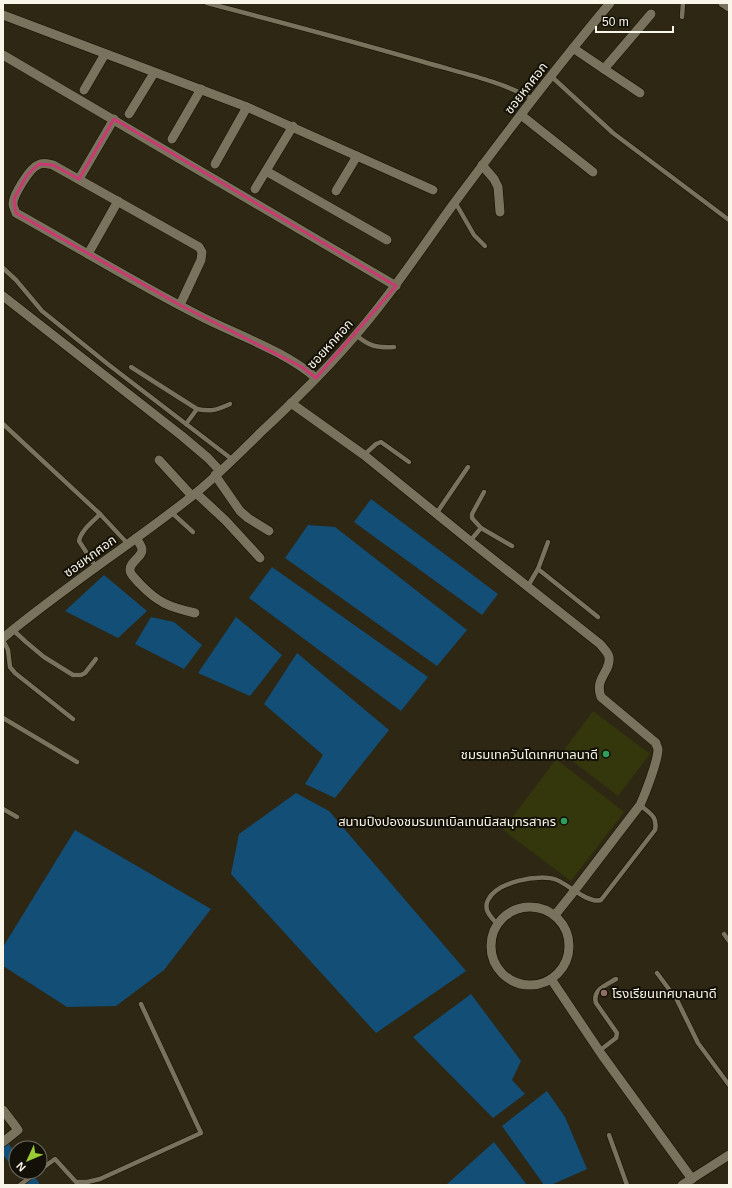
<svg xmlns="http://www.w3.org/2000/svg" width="732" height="1188" font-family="Helvetica,'Noto Sans Thai',sans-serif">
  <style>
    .green { fill: #34370c }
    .water { fill: #134e77 }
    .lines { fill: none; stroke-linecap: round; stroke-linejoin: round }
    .canal { stroke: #134e77; stroke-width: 11 }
    .lane-casing { stroke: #151001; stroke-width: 5.5 }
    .street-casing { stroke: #151001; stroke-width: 10 }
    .lane { stroke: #79735d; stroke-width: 4.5 }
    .street { stroke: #79735d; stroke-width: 9 }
    .marked { fill: none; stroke: #ca3970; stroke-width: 3; stroke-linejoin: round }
    .leisure-dot { fill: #2e9e5b; stroke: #131008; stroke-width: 1.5 }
    .education-dot { fill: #8d6e63; stroke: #131008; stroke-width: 1.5 }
    .labels { text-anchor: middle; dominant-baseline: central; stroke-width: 4; stroke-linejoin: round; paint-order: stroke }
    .street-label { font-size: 13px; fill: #f9f5e9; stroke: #131008 }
    .poi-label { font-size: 13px; fill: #f9f5e9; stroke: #131008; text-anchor: end }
  </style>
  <rect width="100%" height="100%" fill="#2d2714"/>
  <g class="green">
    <polygon points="593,711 650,754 618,796 562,753"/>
    <polygon points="556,759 624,812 571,881 503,830"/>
  </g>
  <g class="water">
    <polygon points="371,499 498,594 482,615 354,522"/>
    <polygon points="308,525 335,527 467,630 437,666 285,558"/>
    <polygon points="272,567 428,677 401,711 249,598"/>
    <polygon points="104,575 147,611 118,638 65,611"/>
    <polygon points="151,617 174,622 202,645 184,669 135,644"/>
    <polygon points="236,617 282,655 250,696 198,673"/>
    <polygon points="297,653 389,730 335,798 305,784 323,755 264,704"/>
    <polygon points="296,793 329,811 466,971 376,1033 231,874 239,834"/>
    <polygon points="75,830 211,909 164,970 116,1006 67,1007 3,966 3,947"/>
    <polygon points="471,994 521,1061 512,1080 525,1094 493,1118 413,1037"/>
    <polygon points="547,1091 565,1117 587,1169 551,1185 544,1185 502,1126"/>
    <polygon points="494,1142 527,1185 446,1185"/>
  </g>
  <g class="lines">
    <g class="canal">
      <polyline points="3,1146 16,1162"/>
      <polyline points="24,1172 34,1185"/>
    </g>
    <g class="lane-casing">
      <g id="lane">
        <path d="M207,3C280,22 352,41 424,62C461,73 500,81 533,99"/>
        <polyline points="682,17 683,3"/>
        <polyline points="552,77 613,133 729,220"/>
        <polyline points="455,202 474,235 485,246"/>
        <polyline points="3,268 16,280 42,311 109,365 233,460"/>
        <path d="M356,335C369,346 376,348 394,347"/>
        <path d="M131,367L197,409C211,412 217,410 230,404"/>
        <polyline points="3,424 100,514 128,544"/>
        <polyline points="186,424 197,409"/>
        <polyline points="364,455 376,444 381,442 409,462"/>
        <polyline points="484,492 472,514 472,518 481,528 512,546"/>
        <polyline points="171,512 193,532"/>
        <polyline points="436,514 468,467"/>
        <polyline points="470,541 481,528"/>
        <polyline points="548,542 538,569 598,617"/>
        <path d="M96,567L79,541C81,530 93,522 100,514"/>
        <polyline points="528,586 538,569"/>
        <polyline points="13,630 26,642 44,657 73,675 81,675 85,673 96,659"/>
        <polyline points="3,640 8,650 10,667 15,673 73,719"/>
        <polyline points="3,718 77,762"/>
        <polyline points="3,809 17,817"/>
        <path d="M497,924C491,917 483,910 488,900C497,882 539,873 557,880C569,885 588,904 601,900L655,830C658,816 649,813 640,805"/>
        <polyline points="724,934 729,941"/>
        <polyline points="657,973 677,1000 698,1043 729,1085"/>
        <path d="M599,1051L616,1038L617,1033L596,1003C592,990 606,985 616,979"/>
        <polyline points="609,1135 627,1185"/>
        <polyline points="40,1170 55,1159 76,1182 87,1182 100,1179 201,1133 141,1004"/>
        <polyline points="20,1185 37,1172"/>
      </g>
    </g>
    <g class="street-casing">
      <g id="street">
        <polyline points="723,3 729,7"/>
        <polyline points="3,15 247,107 433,190"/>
        <polyline points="573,48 604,69 651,14"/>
        <polyline points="3,55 396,286"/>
        <polyline points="604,69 640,93"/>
        <polyline points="84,90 105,54"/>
        <polyline points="129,114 154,73"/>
        <polyline points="521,115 593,172"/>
        <polyline points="172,139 201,89"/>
        <polyline points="215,164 247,107"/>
        <polyline points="482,165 494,179 498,187 500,212"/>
        <polyline points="266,171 387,240"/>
        <polyline points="79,179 114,119"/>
        <polyline points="255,189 293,126"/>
        <polyline points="336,191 357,156"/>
        <polyline points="88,254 118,201"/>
        <polyline points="3,296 182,436 208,458 220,471"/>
        <path d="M180,305L201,260L202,252L199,247L53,165C48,164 43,162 38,165C30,168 13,195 13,204C13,207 15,210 16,213C79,248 140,286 204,318C242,337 284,351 316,378"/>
        <path d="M291,403L364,455L470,541L600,644C603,648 608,652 609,657C611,672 594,678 601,697L656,743C656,745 658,748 658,749C658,761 645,794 640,805L575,890L555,915"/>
        <polyline points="159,460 192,496"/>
        <polyline points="215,475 240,511 248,518 269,531"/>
        <polyline points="196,493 226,521 260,558"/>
        <path d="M136,538C138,541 141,545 142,549C143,557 129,562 130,570C130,575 136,579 139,583C158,603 169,607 195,613"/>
        <path d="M3,638C63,588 130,545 191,497C216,477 238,455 260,433C290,405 320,376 347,345C386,302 418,253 452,206C503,137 555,69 610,3"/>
        <circle cx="530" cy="946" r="39"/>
        <polyline points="551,979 602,1055 692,1179"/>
        <polyline points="3,1110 16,1127 18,1130 3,1142"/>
        <polyline points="682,1185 729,1155"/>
      </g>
    </g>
    <use href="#lane" class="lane"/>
    <use href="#street" class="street"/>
  </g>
  <path class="marked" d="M114,119L396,286L316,378L302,367L180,305L16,213L14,199L27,175L39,164L53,165L79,179Z"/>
  <g class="leisure-dot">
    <circle cx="606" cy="754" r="4"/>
    <circle cx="564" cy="821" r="4"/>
  </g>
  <circle class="education-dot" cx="604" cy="993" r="4"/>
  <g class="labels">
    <g class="street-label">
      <text transform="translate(526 88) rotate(-52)">ซอยหกศอก</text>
      <text transform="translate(330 344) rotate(-48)">ซอยหกศอก</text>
      <text transform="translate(90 556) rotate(-36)">ซอยหกศอก</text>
    </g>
    <g class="poi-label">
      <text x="598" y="754">ชมรมเทควันโดเทศบาลนาดี</text>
      <text x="556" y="821">สนามปิงปองชมรมเทเบิลเทนนิสสมุทรสาคร</text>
      <text x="612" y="993" text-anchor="start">โรงเรียนเทศบาลนาดี</text>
    </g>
  </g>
  <rect width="732" height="1188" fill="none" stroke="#f9f5e9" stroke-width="8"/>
  <g transform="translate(28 1160) rotate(226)"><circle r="19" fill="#131008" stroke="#6f6c62"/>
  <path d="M0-3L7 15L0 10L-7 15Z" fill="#99cb35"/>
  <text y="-6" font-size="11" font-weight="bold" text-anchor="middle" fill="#f9f5e9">N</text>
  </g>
  <path d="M596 26v6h77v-6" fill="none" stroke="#f9f5e9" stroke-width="2"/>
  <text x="602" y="26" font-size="12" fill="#f9f5e9" stroke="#131008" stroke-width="3" paint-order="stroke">50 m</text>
</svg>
